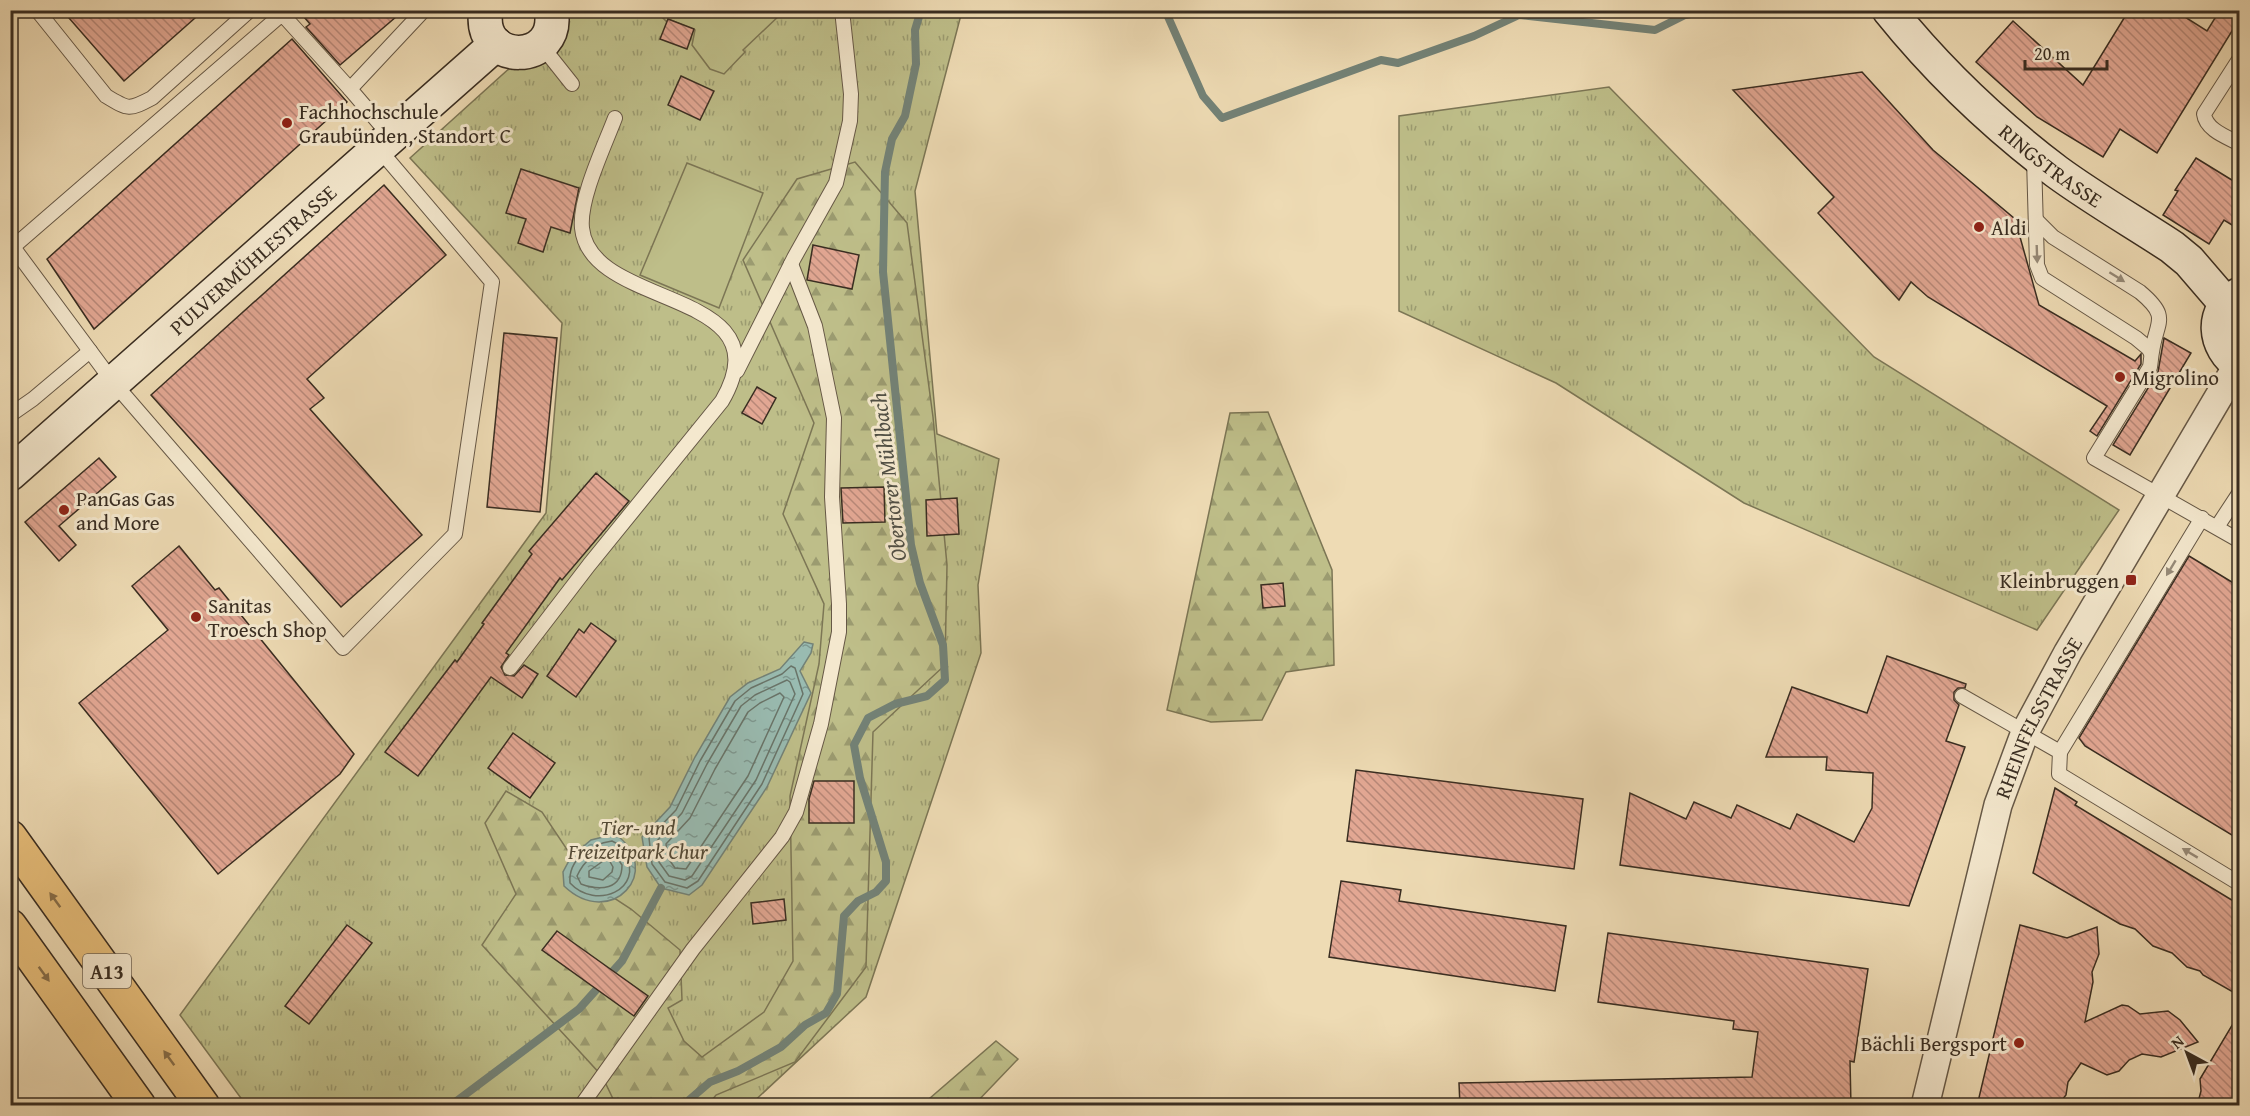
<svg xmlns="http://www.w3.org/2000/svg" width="2250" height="1116" font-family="'Gentium Book Plus',serif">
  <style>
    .grass { fill: url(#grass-tufts); stroke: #7c7655; stroke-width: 1.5 }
    .forest { fill: url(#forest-firs); stroke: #7c7655; stroke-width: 1.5 }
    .pitch { fill: #bebe89; stroke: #7c7655; stroke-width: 1.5 }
    .water { fill: url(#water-ripples); stroke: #738277; stroke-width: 1.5 }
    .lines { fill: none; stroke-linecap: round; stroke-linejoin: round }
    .shore { stroke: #697469; stroke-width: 1.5 }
    .stream { stroke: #738277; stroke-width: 8 }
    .building { fill: url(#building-back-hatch); stroke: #392d21; stroke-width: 1.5 }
    .lane-casing { stroke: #665846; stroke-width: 16 }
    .street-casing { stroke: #665846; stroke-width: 30 }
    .secondary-casing { stroke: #392d21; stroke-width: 36 }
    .highway-casing { stroke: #392d21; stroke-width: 36 }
    .lane { stroke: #f4e8ce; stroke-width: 14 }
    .street { stroke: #f4e8ce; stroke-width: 27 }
    .secondary { stroke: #f4e8ce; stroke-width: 33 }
    .highway { stroke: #e7be7a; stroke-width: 33 }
    .oneway { fill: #968a78 }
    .oneway2 { fill: #876e49 }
    .poi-dot { fill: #8f2418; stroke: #f4e8ce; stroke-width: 2 }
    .labels { text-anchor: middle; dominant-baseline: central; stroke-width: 6; stroke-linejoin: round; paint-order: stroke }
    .shield { fill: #f4e8ce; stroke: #716555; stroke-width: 1.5 }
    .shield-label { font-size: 20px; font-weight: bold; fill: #392d21 }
    .poi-label { font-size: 21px; fill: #392d21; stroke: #f4e8ce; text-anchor: start }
    .street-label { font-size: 21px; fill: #392d21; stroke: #f4e8ce }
    .park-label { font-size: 21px; font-style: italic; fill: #544a36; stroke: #f4e8ce }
    .water-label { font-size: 22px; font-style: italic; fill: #515045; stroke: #f4e8ce }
  </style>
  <defs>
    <pattern id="grass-tufts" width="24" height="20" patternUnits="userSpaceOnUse" patternTransform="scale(1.5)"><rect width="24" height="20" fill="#bebe89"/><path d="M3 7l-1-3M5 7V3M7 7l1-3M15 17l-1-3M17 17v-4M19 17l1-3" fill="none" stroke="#9b9b70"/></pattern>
    <pattern id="forest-firs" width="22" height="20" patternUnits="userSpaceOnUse" patternTransform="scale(1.5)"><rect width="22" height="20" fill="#bebe89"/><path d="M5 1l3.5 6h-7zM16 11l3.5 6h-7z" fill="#9b9b70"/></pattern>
    <pattern id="water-ripples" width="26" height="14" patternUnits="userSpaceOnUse" patternTransform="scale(1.5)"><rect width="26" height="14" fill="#99bbb1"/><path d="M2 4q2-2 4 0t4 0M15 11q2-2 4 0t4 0" fill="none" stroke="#7e9890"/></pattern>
    <pattern id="building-back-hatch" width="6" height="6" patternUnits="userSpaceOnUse" patternTransform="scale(1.5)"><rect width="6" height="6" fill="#e2a793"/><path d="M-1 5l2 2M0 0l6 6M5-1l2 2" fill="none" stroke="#b88878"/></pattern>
  </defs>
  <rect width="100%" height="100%" fill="#eedbb4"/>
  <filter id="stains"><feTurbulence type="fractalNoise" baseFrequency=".00333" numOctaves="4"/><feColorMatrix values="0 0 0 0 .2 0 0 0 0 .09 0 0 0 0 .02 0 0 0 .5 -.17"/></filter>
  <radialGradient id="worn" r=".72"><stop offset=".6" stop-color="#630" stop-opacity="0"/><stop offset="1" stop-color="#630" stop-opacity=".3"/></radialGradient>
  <g class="grass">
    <polygon points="573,11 962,11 915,191 937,434 999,459 978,585 981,653 866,997 749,1106 246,1105 180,1015 546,513 562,323 410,158"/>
    <polygon points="1609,87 1874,357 2119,510 2037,630 1744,503 1556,383 1399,311 1399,116"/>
  </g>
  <g class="forest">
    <polygon points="855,162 907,223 933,417 947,565 945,665 873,732 866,967 795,1062 716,1095 708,1105 616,1105 602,1076 482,945 516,894 485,823 506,791 542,812 588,881 631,909 680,950 682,1000 668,1008 684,1041 702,1057 764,1012 793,961 790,796 819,664 824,604 783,514 814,423 743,260 797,179"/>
    <polygon points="1268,412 1332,570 1334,665 1286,672 1262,720 1211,722 1167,710 1230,413"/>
    <polygon points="996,1041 1018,1059 974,1105 922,1105"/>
  </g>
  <g class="pitch">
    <polygon points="656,11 784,11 743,50 745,52 724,74 710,69 692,45 695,30 668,19 667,22"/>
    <polygon points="687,163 763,193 719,308 640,275"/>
  </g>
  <g class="water">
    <polygon points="804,642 813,644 811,653 800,671 811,693 767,787 702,885 689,895 661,888 647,867 642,837 670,807 695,757 730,697 748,683 780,669"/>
    <path d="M615,834C666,870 611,931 564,886L563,872L571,857L591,840Z"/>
  </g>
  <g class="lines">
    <g class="shore">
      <polygon points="791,666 795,668 803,694 762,784 698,881 687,888 665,882 652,864 649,838 676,810 700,761 735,701 751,688 782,674"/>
      <polygon points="787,680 790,682 795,694 756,780 692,876 685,880 669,876 659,862 657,841 682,813 707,764 741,706 755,695"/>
      <polygon points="780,693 784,697 748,776 686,869 675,868 668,858 666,844 690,818 715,769 748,712 760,703"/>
      <path d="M612,841C619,844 621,847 625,854C645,889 596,911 570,883C568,859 591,844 612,841Z"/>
      <path d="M611,849L622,865C622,890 600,891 581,884L577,876C584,861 595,851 611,849Z"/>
      <polygon points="606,859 609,860 613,867 612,872 603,880 589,877 589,871"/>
    </g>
    <g class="stream">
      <polyline points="1165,10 1203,96 1222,118 1381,60 1398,63 1474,36 1519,15 1655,30 1685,15 1712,10"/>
      <polyline points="450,1106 579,1009 622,961 661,888"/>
      <polyline points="682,1106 710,1082 738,1071 781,1047 805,1025 826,1013 837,994 844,916 858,901 876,892 886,881 886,862 860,778 854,745 868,718 895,704 927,696 945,680 943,645 920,583 911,545 883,272 885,172 892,139 905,116 916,64 915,30 921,10"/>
    </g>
  </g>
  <g class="building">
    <polygon points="62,10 204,10 124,81"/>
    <polygon points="298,10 404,10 340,65 306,27 310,24"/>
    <polygon points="2129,10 2174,10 2207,31 2220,10 2240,10 2240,18 2157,153 2120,129 2103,157 2037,117 1976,62 2013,21 2083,85"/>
    <polygon points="668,19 694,29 687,49 660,39"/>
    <polygon points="292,39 347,102 94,329 47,259"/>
    <polygon points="1862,72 1933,150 2015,219 2039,305 2135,361 2141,354 2141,364 2097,436 2090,431 2107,406 1928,297 1911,282 1899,300 1818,213 1834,197 1733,90"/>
    <polygon points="681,76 714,91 700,120 668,105"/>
    <polygon points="2196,158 2240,185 2240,230 2224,220 2209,244 2163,215 2178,191 2175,190"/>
    <polygon points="521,169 579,188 570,233 551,227 543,252 518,243 526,219 506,213"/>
    <polygon points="384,185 446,255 307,379 324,398 310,409 422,535 341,607 151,395"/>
    <polygon points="813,245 859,255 852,289 807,280"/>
    <polygon points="504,333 557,338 540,512 487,507"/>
    <polygon points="2164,338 2191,353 2130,455 2113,445 2158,372"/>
    <polygon points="757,387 776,398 762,424 742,413"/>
    <polygon points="99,458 116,477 59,526 76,545 59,561 25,522"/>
    <polygon points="596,473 629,501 562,580 560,578 506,653 509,655 501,667 505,675 514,676 524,665 538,674 522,698 491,677 418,776 385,752 455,660 457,662 484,624 482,623 532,554 529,551"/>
    <polygon points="884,487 885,522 843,523 841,488"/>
    <polygon points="957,498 959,534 927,536 926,500"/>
    <polygon points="179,546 215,590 219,588 354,754 340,774 218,874 79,703 168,630 132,586"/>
    <polygon points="2189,556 2240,587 2240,840 2085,746 2079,738"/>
    <polygon points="1283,583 1285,606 1263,608 1261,585"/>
    <polygon points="591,623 616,641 576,697 547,676 579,629 584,633"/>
    <polygon points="1887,656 1966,684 1965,688 1958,688 1954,692 1954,700 1959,705 1946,741 1965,747 1909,906 1620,865 1630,793 1686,819 1694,802 1731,818 1737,805 1790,829 1797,814 1854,842 1872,808 1873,773 1826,770 1827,757 1766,757 1792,687 1867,713"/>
    <polygon points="513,733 555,763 530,798 488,768"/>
    <polygon points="1356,770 1583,799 1574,869 1347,841"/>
    <polygon points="814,781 854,781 854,823 809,823 809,799"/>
    <polygon points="2055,788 2077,802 2075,805 2240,905 2240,996 2203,975 2200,971 2187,967 2172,953 2153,946 2135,929 2120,924 2033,873"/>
    <polygon points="1341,881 1401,890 1399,901 1566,926 1555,991 1329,957"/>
    <polygon points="784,899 786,920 753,924 751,903"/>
    <polygon points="347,925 372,943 309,1024 285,1006"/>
    <polygon points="2020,925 2067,938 2097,927 2099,954 2092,972 2093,982 2085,1022 2122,1005 2128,1006 2140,1014 2168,1011 2180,1020 2198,1042 2161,1057 2142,1054 2129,1060 2119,1071 2107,1075 2081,1063 2068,1082 2066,1095 2057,1106 1977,1106"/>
    <polygon points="557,931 648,996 634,1016 542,950"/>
    <polygon points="1608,933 1868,969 1854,1062 1850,1061 1851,1106 1460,1106 1459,1083 1752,1077 1758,1032 1733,1029 1734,1021 1598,1002"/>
    <polygon points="2240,1012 2240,1106 2197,1106 2201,1091 2200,1079"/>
  </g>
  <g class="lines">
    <g class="lane-casing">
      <g id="lane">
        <path d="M37,10L106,96C129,110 129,110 152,98L250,10"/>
        <polyline points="541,45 572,84"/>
        <path d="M2240,58L2204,114C2206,130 2227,137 2240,144"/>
        <polyline points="391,137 350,89 424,10"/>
        <polyline points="2034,159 2037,265 2042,278 2136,338 2148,348 2151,353"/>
        <path d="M2036,220L2053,237L2140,292C2171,318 2156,321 2152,352C2151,357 2151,361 2150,367L2094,458L2240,541"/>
        <polyline points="10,243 113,382 343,648 455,534 492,282 378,148"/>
        <polyline points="13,247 282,14 350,89"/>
        <polyline points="737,371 794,258 836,183 850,121 851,94 842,10"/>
        <polyline points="10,415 33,399 90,351"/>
        <polyline points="2217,527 2240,492"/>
        <path d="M510,668L589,565L722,401C788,287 590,311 582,228C579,199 604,147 615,118"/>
        <polyline points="1962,696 2060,752 2059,774 2240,884"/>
        <polyline points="2060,752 2202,518"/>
        <polyline points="581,1106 693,949 782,837 796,812 821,724 839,632 839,604 832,497 834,418 815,326 791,264"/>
      </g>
    </g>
    <g class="street-casing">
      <g id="street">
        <path id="s1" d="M1925,1106L1998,805L2025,732L2068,652L2238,364"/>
      </g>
    </g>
    <g class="secondary-casing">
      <g id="secondary">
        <path d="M486,10C476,67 562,66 551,10"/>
        <path id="s2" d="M1889,10C1938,71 1995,125 2057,172C2094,199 2134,222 2172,247L2189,261L2226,304"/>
        <path d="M2240,294C2209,309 2213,348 2240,365"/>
        <path id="s3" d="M10,474L496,44"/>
      </g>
    </g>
    <g class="highway-casing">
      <g id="highway">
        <polyline points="10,837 203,1106"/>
        <polyline points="10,926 139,1106"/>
      </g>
    </g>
    <use href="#lane" class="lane"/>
    <use href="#street" class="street"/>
    <use href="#secondary" class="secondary"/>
    <use href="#highway" class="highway"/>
  </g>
  <defs><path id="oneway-solid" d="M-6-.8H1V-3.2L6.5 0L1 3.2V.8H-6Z" transform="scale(1.5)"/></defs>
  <g class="oneway">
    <use href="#oneway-solid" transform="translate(2037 254) rotate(88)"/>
    <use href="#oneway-solid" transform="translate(2117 277) rotate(32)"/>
    <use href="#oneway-solid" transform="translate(2171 568) rotate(121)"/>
    <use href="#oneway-solid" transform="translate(2190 853) rotate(-149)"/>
  </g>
  <g class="oneway2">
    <use href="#oneway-solid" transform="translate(55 900) rotate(-126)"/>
    <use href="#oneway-solid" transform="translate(44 974) rotate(54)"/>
    <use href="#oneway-solid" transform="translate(169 1058) rotate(-126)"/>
  </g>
  <g class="poi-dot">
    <circle cx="287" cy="123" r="6"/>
    <circle cx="1979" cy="227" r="6"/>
    <circle cx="2120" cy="377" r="6"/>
    <circle cx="64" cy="510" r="6"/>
    <rect x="2125" y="574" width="12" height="12" rx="3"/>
    <circle cx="196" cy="617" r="6"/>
    <circle cx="2019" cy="1043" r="6"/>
  </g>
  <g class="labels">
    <rect class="shield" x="83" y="954" width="48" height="34" rx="4.5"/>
    <g class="shield-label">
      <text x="107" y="971">A13</text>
    </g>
    <g class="poi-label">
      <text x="299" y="111">Fachhochschule<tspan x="299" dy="24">Graubünden, Standort C</tspan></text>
      <text x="1991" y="227">Aldi</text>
      <text x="2132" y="377">Migrolino</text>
      <text x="76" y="498">PanGas Gas<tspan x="76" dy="24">and More</tspan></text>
      <text x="2119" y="580" text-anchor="end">Kleinbruggen</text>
      <text x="208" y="605">Sanitas<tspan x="208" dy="24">Troesch Shop</tspan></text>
      <text x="2007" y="1043" text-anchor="end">Bächli Bergsport</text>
    </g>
    <g class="street-label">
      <text stroke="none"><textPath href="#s2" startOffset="225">RINGSTRASSE</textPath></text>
      <text stroke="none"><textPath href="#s3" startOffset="324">PULVERMÜHLESTRASSE</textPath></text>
      <text stroke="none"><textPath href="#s1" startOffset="406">RHEINFELSSTRASSE</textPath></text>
    </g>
    <g class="park-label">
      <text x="638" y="827">Tier- und<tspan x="638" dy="24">Freizeitpark Chur</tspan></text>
    </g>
    <g class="water-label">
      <text transform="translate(888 477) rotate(-97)">Obertorer Mühlbach</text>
    </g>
  </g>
  <rect width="2250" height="1116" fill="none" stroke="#eedbb4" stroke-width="36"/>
  <rect x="12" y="12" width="2226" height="1092" fill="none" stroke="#392d21" stroke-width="3"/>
  <rect x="18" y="18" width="2214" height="1080" fill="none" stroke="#392d21" stroke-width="1.5"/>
  <g transform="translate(2187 1053) rotate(319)" stroke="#f4e8ce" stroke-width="4.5" paint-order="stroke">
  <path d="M0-4.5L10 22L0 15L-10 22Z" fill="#392d21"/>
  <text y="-9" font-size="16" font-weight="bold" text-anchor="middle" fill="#392d21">N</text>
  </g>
  <path d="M2025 60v9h82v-9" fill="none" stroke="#392d21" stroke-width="3"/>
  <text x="2034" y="60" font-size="18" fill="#392d21" stroke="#f4e8ce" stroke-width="4.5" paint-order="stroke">20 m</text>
  <rect width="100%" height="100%" filter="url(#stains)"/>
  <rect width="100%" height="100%" fill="url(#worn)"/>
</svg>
